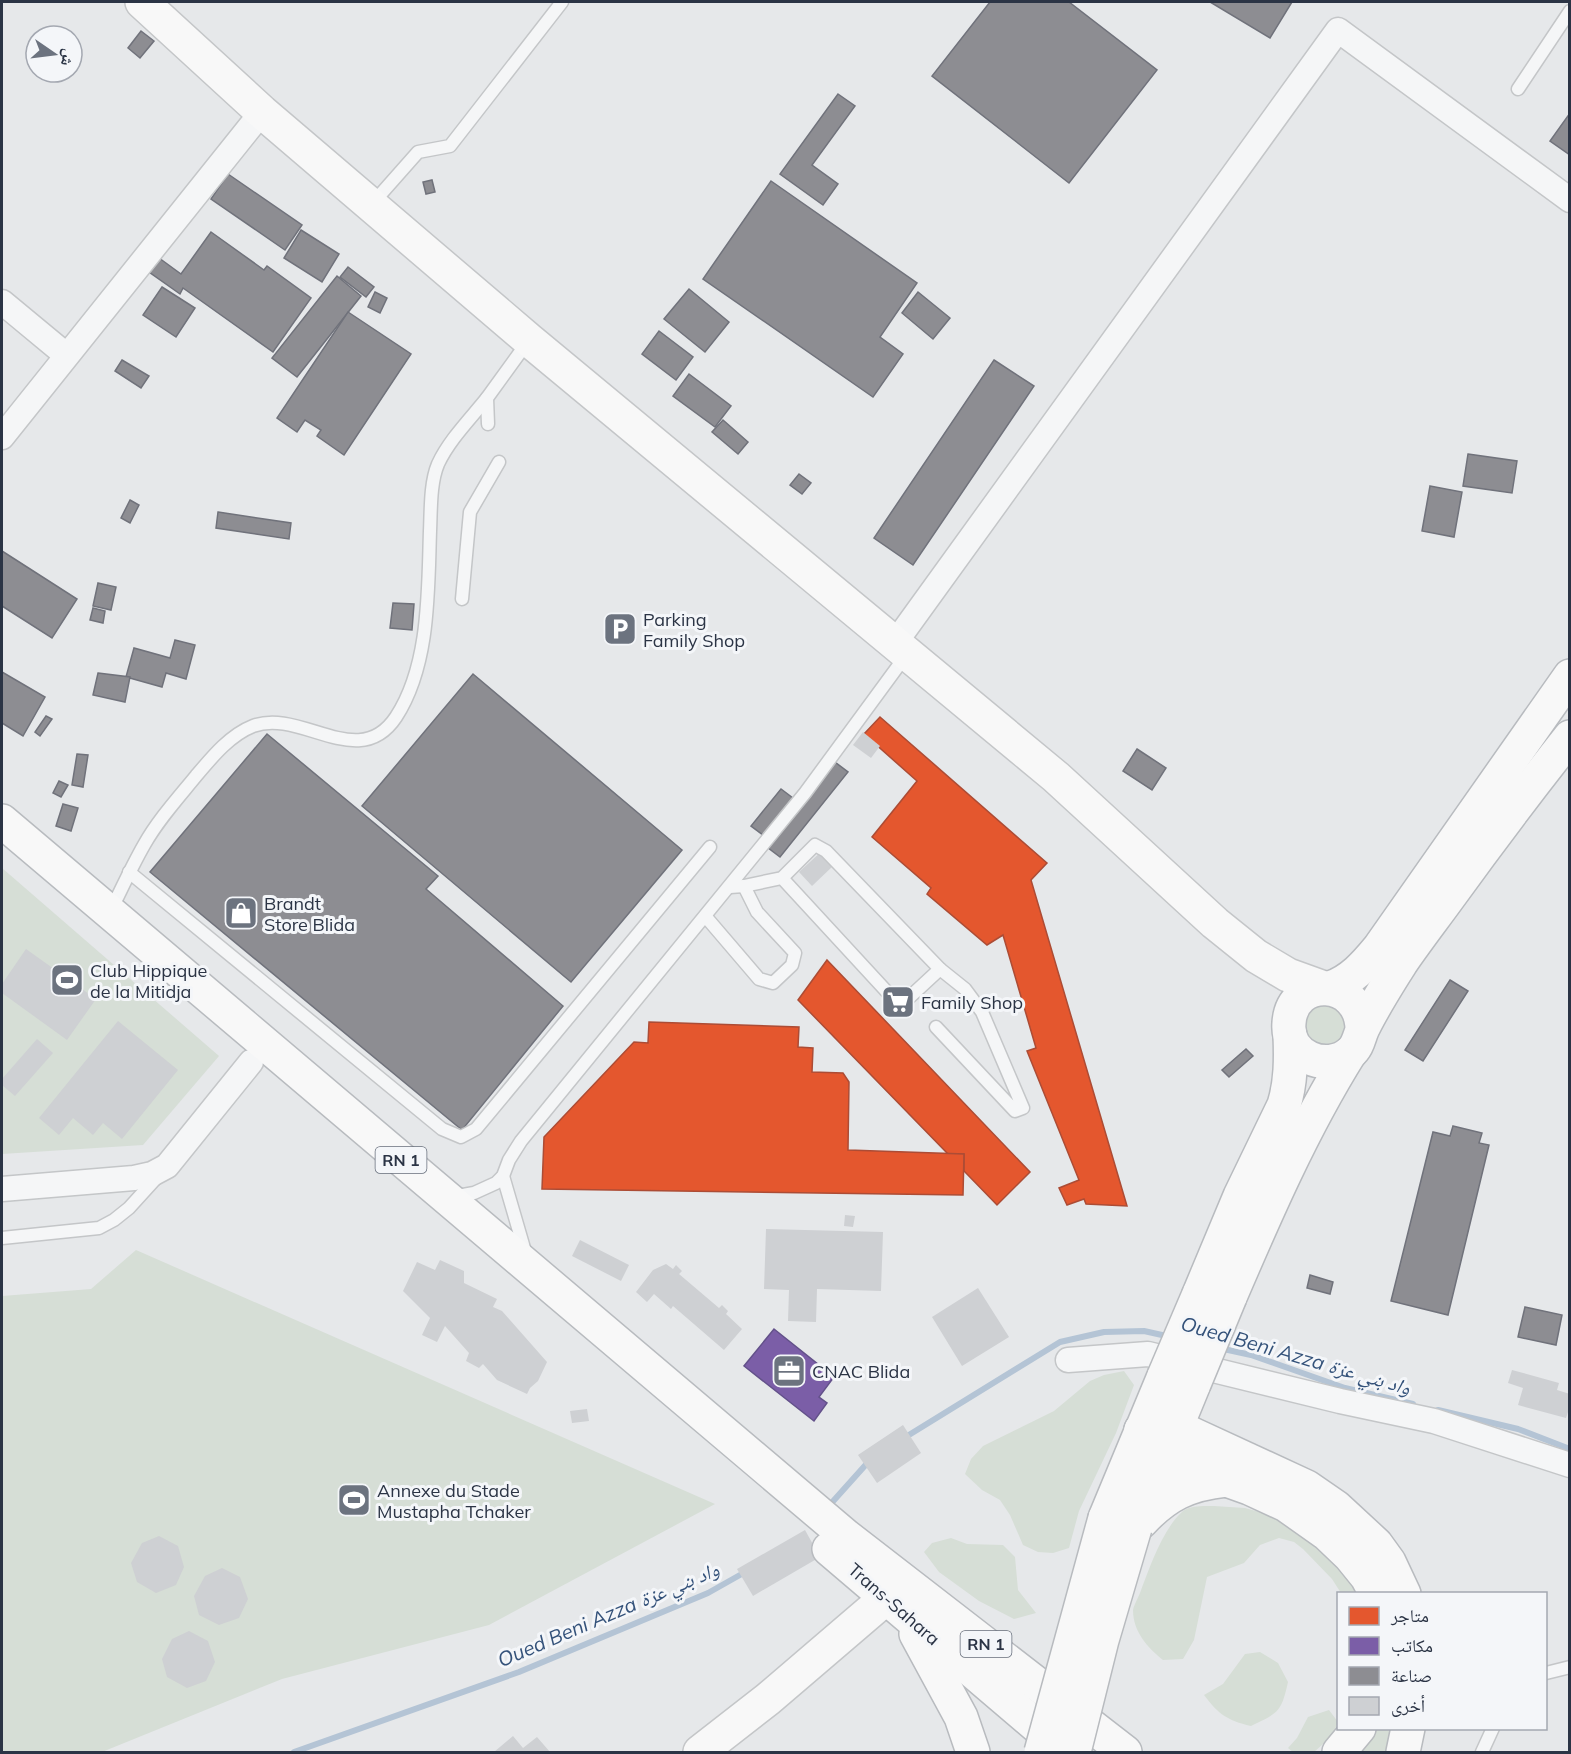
<svg xmlns="http://www.w3.org/2000/svg" width="1571" height="1754" font-family="Mulish,'Noto Naskh Arabic',sans-serif">
  <style>
    .green { fill: #d6ded6 }
    .shops { fill: #e4572e; stroke: #ac4c35; stroke-width: 1.5 }
    .offices { fill: #7b5ea7; stroke: #63518a; stroke-width: 1.5 }
    .industry { fill: #8d8d92; stroke: #70727b; stroke-width: 1.5 }
    .lines { fill: none; stroke-linecap: round; stroke-linejoin: round }
    .stream { stroke: #b4c4d5; stroke-width: 6 }
    .building { fill: #ced0d3 }
    .lane-casing { stroke: #c4c6c8; stroke-width: 15 }
    .street-casing { stroke: #c4c6c8; stroke-width: 27 }
    .secondary-casing { stroke: #c4c6c8; stroke-width: 36 }
    .highway-casing { stroke: #b8bbbf; stroke-width: 36 }
    .lane { stroke: #f5f6f7; stroke-width: 12 }
    .street { stroke: #f5f6f7; stroke-width: 24 }
    .secondary { stroke: #f8f8f8; stroke-width: 33 }
    .highway { stroke: #f8f8f8; stroke-width: 33 }
    .highway-bridge-casing { stroke: #b8bbbf; stroke-width: 36; stroke-linecap: butt }
    .highway-bridge { stroke: #f8f8f8; stroke-width: 33 }
    .labels { text-anchor: middle; dominant-baseline: central; stroke-width: 6; stroke-linejoin: round; paint-order: stroke }
    .shield { fill: #f4f6f9; stroke: #676e7b; stroke-width: 1.5 }
    .shield-label { font-size: 16px; font-weight: bold; fill: #2b3445 }
    .poi-label { font-size: 18px; fill: #2b3445; stroke: #f4f6f9; text-anchor: start }
    .street-label { font-size: 18px; fill: #2b3445; stroke: #f4f6f9 }
    .water-label { font-size: 20px; font-style: italic; fill: #34527a; stroke: #f4f6f9 }
  </style>
  <rect width="100%" height="100%" fill="#e6e8ea"/>
  <g class="green">
    <polygon points="2,868 219,1056 143,1145 2,1154"/>
    <circle cx="1325" cy="1025" r="20"/>
    <polygon points="136,1250 715,1504 489,1625 282,1679 102,1752 2,1752 2,1296 91,1289"/>
    <polygon points="1124,1371 1134,1385 1116,1433 1079,1511 1069,1548 1053,1553 1038,1552 1023,1545 1010,1515 1000,1500 982,1490 965,1474 971,1459 983,1446 1054,1411 1090,1381 1104,1375"/>
    <path d="M1214,1506L1245,1508L1270,1515L1302,1533L1355,1580L1361,1593H1341L1332,1579L1303,1549L1294,1542L1279,1538L1260,1545L1244,1563L1207,1577L1194,1640L1183,1659L1163,1660C1148,1648 1133,1632 1133,1610C1134,1605 1138,1598 1140,1593C1149,1569 1163,1528 1183,1511C1192,1505 1204,1506 1214,1506Z"/>
    <polygon points="951,1538 967,1544 1003,1545 1015,1557 1018,1590 1036,1613 1014,1619 979,1601 939,1572 924,1552 932,1543"/>
    <path d="M1260,1652L1278,1663L1288,1682C1281,1713 1279,1712 1251,1726C1227,1720 1219,1715 1204,1695L1223,1684L1245,1654Z"/>
    <polygon points="1329,1710 1338,1722 1332,1736 1314,1752 1293,1752 1288,1748 1297,1738 1308,1717"/>
    <polygon points="1368,1729 1395,1729 1390,1752 1349,1752"/>
  </g>
  <g class="shops">
    <polygon points="880,717 1047,863 1031,880 1127,1206 1086,1204 1084,1199 1067,1205 1059,1188 1079,1180 1027,1051 1036,1048 1003,935 987,945 927,894 931,888 872,837 917,781 864,734"/>
    <polygon points="827,960 1030,1172 997,1205 964,1171 964,1154 948,1154 798,1000"/>
    <polygon points="649,1022 799,1027 798,1047 813,1048 812,1072 843,1073 849,1082 848,1150 964,1154 963,1195 542,1189 544,1137 634,1042 648,1043"/>
  </g>
  <polygon class="offices" points="774,1329 834,1377 819,1397 827,1403 814,1421 744,1366"/>
  <g class="industry">
    <polygon points="990,2 1069,2 1157,70 1069,183 932,76"/>
    <polygon points="1210,2 1292,2 1270,38"/>
    <polygon points="141,31 154,41 140,58 128,48"/>
    <polygon points="838,94 855,106 812,165 838,184 823,205 780,174"/>
    <polygon points="1570,113 1570,155 1550,141"/>
    <polygon points="228,174 302,225 285,250 211,199"/>
    <polygon points="432,180 435,192 426,194 423,182"/>
    <polygon points="771,181 917,283 880,337 903,354 873,397 703,279"/>
    <polygon points="301,230 339,254 322,282 284,258"/>
    <polygon points="211,232 264,270 267,266 311,298 273,352 183,288 180,294 149,272 159,258 181,274"/>
    <polygon points="348,267 374,287 366,297 340,277"/>
    <polygon points="337,276 361,296 297,377 272,358"/>
    <polygon points="162,287 195,308 176,337 143,315"/>
    <polygon points="689,289 729,322 705,352 664,319"/>
    <polygon points="375,292 387,298 380,313 368,307"/>
    <polygon points="918,292 950,318 933,339 902,313"/>
    <polygon points="348,312 411,354 344,455 317,436 321,430 305,420 297,432 277,418"/>
    <polygon points="659,331 693,357 676,380 642,354"/>
    <polygon points="122,360 149,376 141,388 115,371"/>
    <polygon points="994,360 1034,386 913,565 874,538"/>
    <polygon points="689,374 731,406 715,427 673,396"/>
    <polygon points="723,420 748,442 738,454 712,432"/>
    <polygon points="1468,454 1517,461 1512,493 1463,486"/>
    <polygon points="799,474 811,483 802,494 790,485"/>
    <polygon points="1430,486 1462,492 1454,537 1422,531"/>
    <polygon points="130,500 139,505 130,523 121,518"/>
    <polygon points="218,512 291,523 289,539 216,528"/>
    <polygon points="2,551 77,599 52,638 2,606"/>
    <polygon points="98,583 116,587 111,610 93,606"/>
    <polygon points="393,603 414,604 412,630 390,628"/>
    <polygon points="93,608 105,611 103,623 90,620"/>
    <polygon points="175,640 195,645 186,679 166,673 162,687 126,677 134,648 170,658"/>
    <polygon points="2,672 45,697 23,736 2,723"/>
    <polygon points="98,673 130,677 125,702 93,695"/>
    <polygon points="473,674 682,850 571,982 362,806"/>
    <polygon points="46,716 52,719 40,736 35,732"/>
    <polygon points="267,734 438,876 426,889 563,1006 462,1130 150,872"/>
    <polygon points="1137,749 1166,768 1152,790 1123,771"/>
    <polygon points="77,754 88,755 83,787 72,785"/>
    <polygon points="827,756 848,772 780,857 763,844 767,838 751,826 781,789 793,798"/>
    <polygon points="59,781 68,785 61,797 53,793"/>
    <polygon points="63,804 78,808 71,831 56,826"/>
    <polygon points="1450,980 1468,991 1423,1061 1405,1050"/>
    <polygon points="1246,1049 1253,1056 1229,1077 1222,1070"/>
    <polygon points="1453,1126 1482,1133 1479,1143 1489,1145 1448,1315 1391,1301 1433,1132 1450,1136"/>
    <polygon points="1310,1275 1333,1282 1330,1294 1307,1288"/>
    <polygon points="1525,1307 1562,1315 1556,1345 1518,1337"/>
  </g>
  <g class="lines">
    <g class="stream">
      <polyline points="1219,1348 1251,1355 1345,1388 1413,1404"/>
      <polyline points="1438,1410 1518,1429 1570,1449"/>
      <polyline points="904,1438 1060,1342 1104,1332 1144,1331 1171,1337"/>
      <polyline points="827,1508 870,1460"/>
      <polyline points="294,1752 519,1672 708,1593 747,1571"/>
    </g>
  </g>
  <g class="building">
    <polygon points="863,732 880,746 871,758 853,745"/>
    <polygon points="822,851 834,865 812,886 799,872"/>
    <polygon points="26,949 96,999 67,1040 2,993 2,984"/>
    <polygon points="118,1021 178,1070 122,1139 103,1123 93,1135 73,1118 59,1135 39,1118"/>
    <polygon points="37,1039 53,1053 15,1096 2,1085 2,1079"/>
    <polygon points="845,1215 855,1216 853,1227 844,1226"/>
    <polygon points="766,1229 883,1232 881,1291 817,1289 816,1322 788,1321 789,1290 764,1289"/>
    <polygon points="580,1240 629,1265 621,1281 572,1256"/>
    <polygon points="440,1260 464,1271 464,1283 497,1299 493,1307 502,1311 547,1362 538,1381 530,1388 527,1394 497,1380 483,1364 479,1368 466,1361 469,1353 445,1326 437,1342 422,1335 430,1318 403,1291 417,1262 435,1270"/>
    <polygon points="666,1264 673,1269 676,1265 682,1271 679,1274 719,1308 722,1305 728,1311 726,1314 742,1329 724,1350 673,1306 671,1309 654,1294 647,1302 636,1292 653,1270"/>
    <polygon points="978,1288 1009,1337 962,1366 932,1317"/>
    <polygon points="1512,1370 1559,1383 1557,1390 1570,1394 1570,1406 1566,1418 1518,1405 1523,1388 1508,1383"/>
    <polygon points="587,1409 589,1421 572,1423 570,1411"/>
    <polygon points="903,1425 921,1453 877,1483 858,1455"/>
    <polygon points="805,1530 820,1557 753,1596 737,1569"/>
    <polygon points="159,1536 178,1546 184,1567 176,1585 156,1593 137,1582 131,1563 142,1543"/>
    <polygon points="222,1568 240,1577 248,1599 239,1618 219,1625 199,1615 194,1596 205,1576"/>
    <polygon points="189,1631 208,1641 215,1662 206,1681 187,1688 167,1677 162,1659 172,1639"/>
    <polygon points="513,1736 523,1748 537,1737 550,1752 494,1752"/>
  </g>
  <g class="lines">
    <g class="lane-casing">
      <g id="lane">
        <polyline points="1518,89 1570,11"/>
        <polyline points="372,204 418,152 450,146 562,2"/>
        <polyline points="488,424 487,398 529,340"/>
        <polyline points="462,599 470,512 499,462"/>
        <polyline points="129,872 442,1129 461,1137 476,1129 710,847"/>
        <polyline points="730,887 744,886 782,878 815,845 826,851 940,969 900,1006 782,878"/>
        <path d="M111,910C122,888 132,866 144,845C158,820 178,798 196,776C212,757 230,735 253,726C301,708 359,773 396,717C430,665 428,590 430,531C431,510 430,483 438,464C449,440 471,418 487,398"/>
        <polyline points="706,917 759,979 773,983 792,965 795,953 757,912 744,886"/>
        <polyline points="936,1027 1015,1111 1023,1108 982,1012 965,989 940,969"/>
        <polyline points="503,1176 526,1255"/>
        <polyline points="452,1197 474,1193 496,1183 503,1176 509,1160 521,1141 805,793 907,654"/>
        <polyline points="2,1238 99,1228 114,1220 129,1208 159,1175"/>
        <polyline points="1546,1673 1570,1667"/>
        <polyline points="1482,1752 1493,1728"/>
      </g>
    </g>
    <g class="street-casing">
      <g id="street">
        <polyline points="2,302 66,355"/>
        <polyline points="2,437 262,112"/>
        <polyline points="895,643 1338,30 1570,200"/>
        <polyline points="2,1189 134,1178 152,1174 167,1166 251,1062"/>
        <polyline points="1068,1360 1148,1354 1340,1401 1434,1421 1570,1465"/>
      </g>
    </g>
    <g class="secondary-casing">
      <g id="secondary">
        <polyline points="142,2 262,112 529,340 1056,777 1215,923 1256,956 1288,975 1324,988"/>
        <polyline points="700,1752 768,1699 886,1598"/>
      </g>
    </g>
    <g class="highway-casing">
      <g id="highway">
        <polyline points="2,821 846,1536 1125,1752"/>
        <path d="M1330,988C1351,981 1365,965 1379,948L1570,676"/>
        <path d="M1362,1029C1361,978 1292,975 1289,1023C1286,1056 1326,1073 1350,1053C1359,1046 1359,1035 1364,1026C1375,1004 1388,984 1401,963C1416,941 1433,919 1449,897C1488,843 1528,790 1570,737"/>
        <path d="M1199,1294L1240,1196L1284,1105C1291,1082 1291,1059 1290,1035"/>
        <path d="M1230,1297C1266,1213 1302,1130 1350,1053"/>
        <polyline points="1141,1430 1177,1427 1307,1487 1336,1507 1376,1544 1389,1562 1404,1594"/>
        <polyline points="1141,1430 1165,1458 1249,1488 1286,1505 1327,1534 1350,1556 1367,1577 1376,1594"/>
        <polyline points="1105,1518 1164,1376"/>
        <path d="M1141,1522C1166,1495 1188,1484 1226,1480"/>
        <polyline points="1135,1528 1194,1384"/>
        <polyline points="829,1549 1066,1751"/>
        <polyline points="916,1634 961,1717 973,1752"/>
        <polyline points="1339,1752 1359,1728"/>
        <polyline points="1403,1752 1408,1728"/>
      </g>
    </g>
    <use href="#lane" class="lane"/>
    <use href="#street" class="street"/>
    <use href="#secondary" class="secondary"/>
    <use href="#highway" class="highway"/>
    <g class="highway-bridge-casing">
      <g id="highway-bridge">
        <polyline points="1164,1376 1199,1294"/>
        <polyline points="1194,1384 1230,1297"/>
        <polyline points="1041,1752 1105,1518"/>
        <polyline points="1074,1752 1102,1640 1135,1528"/>
      </g>
    </g>
    <use href="#highway-bridge" class="highway-bridge"/>
  </g>
  <defs>
    <g id="parking-square" transform="scale(1.725)"><rect x="-9" y="-9" width="18" height="18" rx="4" fill="#6c737f" stroke="#f4f6f9"/><path d="M-3.5-5.5H1a3.5 3.5 0 0 1 0 7H-1V5.5H-3.5ZM-1-3.4V-.6H.8a1.4 1.4 0 0 0 0-2.8Z" fill="#fff"/></g>
    <g id="shop-square" transform="scale(1.725)"><rect x="-9" y="-9" width="18" height="18" rx="4" fill="#6c737f" stroke="#f4f6f9"/><path d="M-5-2.5h2.3a2.7 3.5 0 0 1 5.4 0H5L5.5 6h-11ZM-1.5-2.5h3a1.5 2.3 0 0 0-3 0Z" fill="#fff"/></g>
    <g id="stadium-square" transform="scale(1.725)"><rect x="-9" y="-9" width="18" height="18" rx="4" fill="#6c737f" stroke="#f4f6f9"/><path d="M0-5a6.5 5 0 1 0 0 10a6.5 5 0 1 0 0-10ZM-3.5-1.8h7v3.6h-7Z" fill="#fff"/></g>
    <g id="supermarket-square" transform="scale(1.725)"><rect x="-9" y="-9" width="18" height="18" rx="4" fill="#6c737f" stroke="#f4f6f9"/><path d="M-6-5.5h2.5l.6 2H6L4.5 2H-2.5L-4.4-4H-6ZM-1.5 3.2a1.3 1.3 0 1 0 .1 0ZM3 3.2a1.3 1.3 0 1 0 .1 0Z" fill="#fff"/></g>
    <g id="office-square" transform="scale(1.725)"><rect x="-9" y="-9" width="18" height="18" rx="4" fill="#6c737f" stroke="#f4f6f9"/><path d="M-6-3h4V-5.5h4V-3h4V5H-6ZM-1-4.5V-3h2v-1.5ZM-6 0V1H6V0Z" fill="#fff"/></g>
  </defs>
  <g fill-rule="evenodd">
    <use href="#parking-square" x="620" y="629"/>
    <use href="#shop-square" x="241" y="913"/>
    <use href="#stadium-square" x="67" y="980"/>
    <use href="#supermarket-square" x="898" y="1002"/>
    <use href="#office-square" x="789" y="1371"/>
    <use href="#stadium-square" x="354" y="1500"/>
  </g>
  <g class="labels">
    <g class="shield">
      <rect x="375.5" y="1147" width="51" height="26" rx="4.5"/>
      <rect x="960.5" y="1631" width="51" height="26" rx="4.5"/>
    </g>
    <g class="shield-label">
      <text x="401" y="1160">RN 1</text>
      <text x="986" y="1644">RN 1</text>
    </g>
    <g class="poi-label">
      <text x="643" y="619">Parking<tspan x="643" dy="21">Family Shop</tspan></text>
      <text x="264" y="903">Brandt<tspan x="264" dy="21">Store Blida</tspan></text>
      <text x="90" y="970">Club Hippique<tspan x="90" dy="21">de la Mitidja</tspan></text>
      <text x="921" y="1002">Family Shop</text>
      <text x="812" y="1371">CNAC Blida</text>
      <text x="377" y="1490">Annexe du Stade<tspan x="377" dy="21">Mustapha Tchaker</tspan></text>
    </g>
    <g class="street-label">
      <text transform="translate(894 1604) rotate(41)">Trans-Sahara</text>
    </g>
    <g class="water-label">
      <text transform="translate(1296 1355) rotate(16)">Oued Beni Azza واد بني عزة</text>
      <text transform="translate(608 1614) rotate(-23)">Oued Beni Azza واد بني عزة</text>
    </g>
  </g>
  <rect width="1571" height="1754" fill="none" stroke="#2b3445" stroke-width="6"/>
  <rect x="1337" y="1592" width="210" height="138" fill="#f4f6f9" stroke="#a4a8b1" stroke-width="1.5"/>
  <rect x="1349" y="1607" width="30" height="18" fill="#e4572e" stroke="#a4a8b1" stroke-width="1.5"/>
  <text x="1391" y="1622" font-size="18" fill="#2b3445">متاجر</text>
  <rect x="1349" y="1637" width="30" height="18" fill="#7b5ea7" stroke="#a4a8b1" stroke-width="1.5"/>
  <text x="1391" y="1652" font-size="18" fill="#2b3445">مكاتب</text>
  <rect x="1349" y="1667" width="30" height="18" fill="#8d8d92" stroke="#a4a8b1" stroke-width="1.5"/>
  <text x="1391" y="1682" font-size="18" fill="#2b3445">صناعة</text>
  <rect x="1349" y="1697" width="30" height="18" fill="#ced0d3" stroke="#a4a8b1" stroke-width="1.5"/>
  <text x="1391" y="1712" font-size="18" fill="#2b3445">أخرى</text>
  <g transform="translate(54 54) rotate(104)"><circle r="28" fill="#f4f6f9" stroke="#a4a8b1" stroke-width="1.5"/>
  <path d="M0-4.5L10 22L0 15L-10 22Z" fill="#6c737f"/>
  <text y="-9" font-size="16" font-weight="bold" text-anchor="middle" fill="#2b3445">ش</text>
  </g>
</svg>
